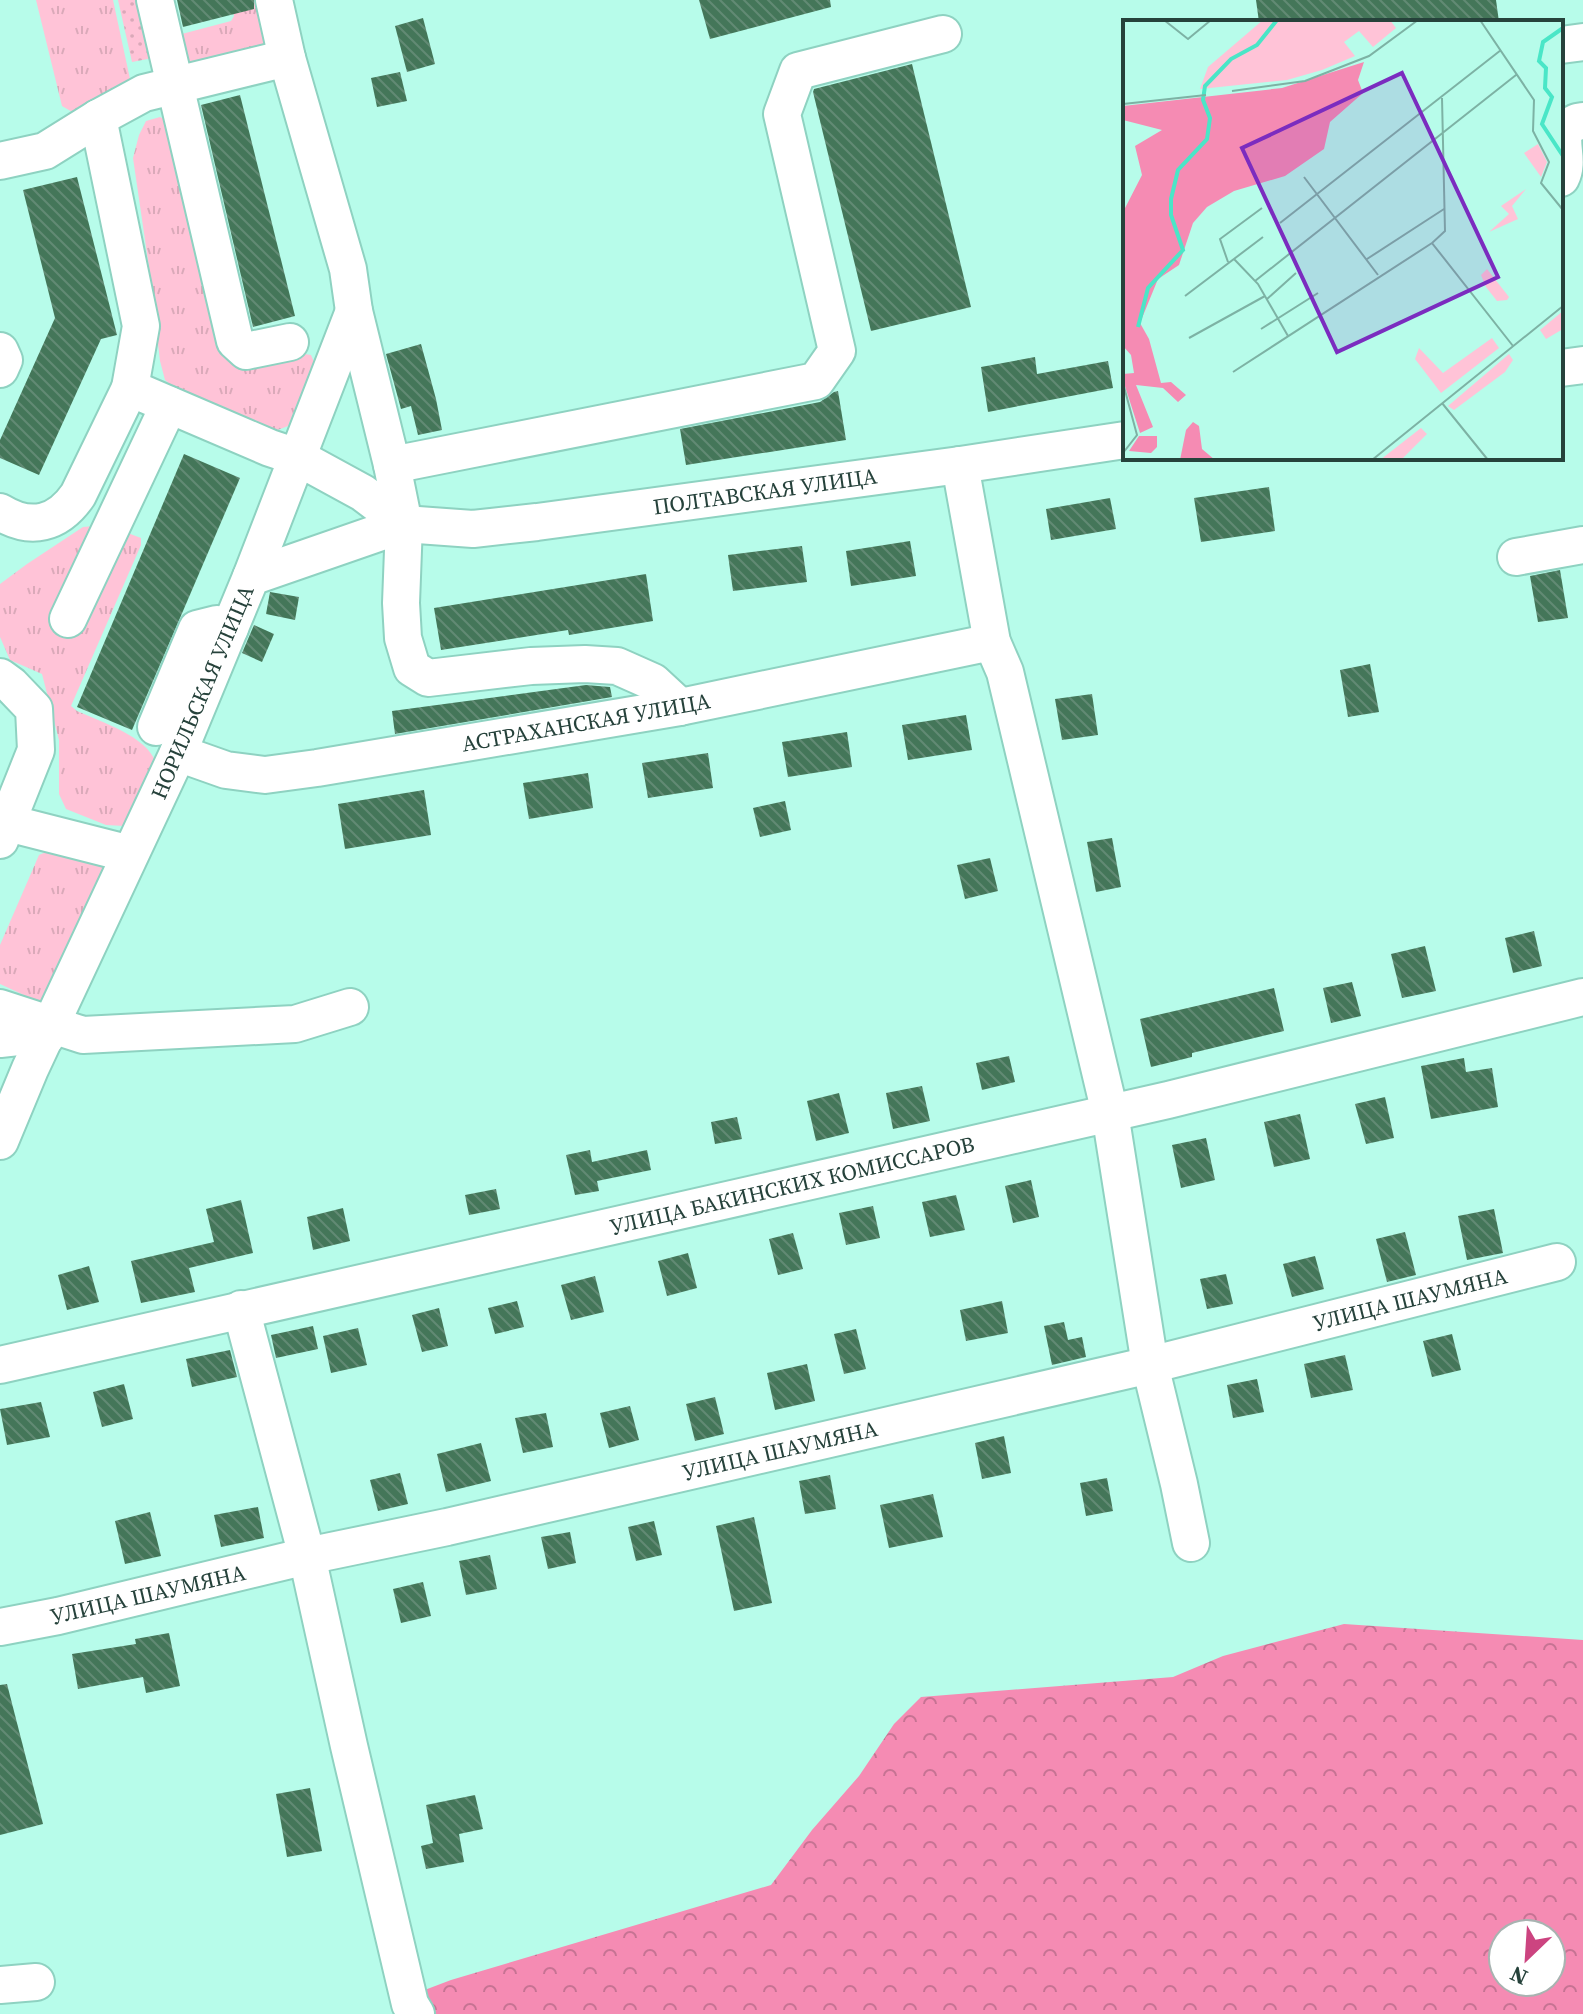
<svg xmlns="http://www.w3.org/2000/svg" width="1583" height="2014" font-family="'Source Serif 4',serif">
  <style>
    .grass { fill: url(#grass-tufts) }
    .forest { fill: url(#forest-crowns); fill-rule: evenodd }
    .park { fill: url(#park-dots) }
    .building { fill: url(#building-back-hatch) }
    .lines { fill: none; stroke-linecap: round; stroke-linejoin: round }
    .minor-casing { stroke: #8ed2c1; stroke-width: 40 }
    .minor { stroke: #fff; stroke-width: 36 }
    .labels { text-anchor: middle; dominant-baseline: central; stroke-width: 8; stroke-linejoin: round; paint-order: stroke }
    .street-label { font-size: 22px; fill: #26423b; stroke: #fff }
    .inset-river { fill: none; stroke: #4ae6c7; stroke-width: 4 }
    .inset-road { fill: none; stroke: #7db2a4; stroke-width: 2 }
    .view { fill: #7b2cbf; fill-opacity: 0.15; stroke: #7b2cbf; stroke-width: 4 }
    .inset-edge { fill: none; stroke: #26423b; stroke-width: 4 }
  </style>
  <defs>
    <pattern id="grass-tufts" width="24" height="20" patternUnits="userSpaceOnUse" patternTransform="scale(2)"><rect width="24" height="20" fill="#ffc3d7"/><path d="M3 7l-1-3M5 7V3M7 7l1-3M15 17l-1-3M17 17v-4M19 17l1-3" fill="none" stroke="#daa9b9"/></pattern>
    <pattern id="forest-crowns" width="20" height="18" patternUnits="userSpaceOnUse" patternTransform="scale(2)"><rect width="20" height="18" fill="#f58bb3"/><path d="M2 6a3 3 0 1 1 6 0M12 15a3 3 0 1 1 6 0" fill="none" stroke="#c67393"/></pattern>
    <pattern id="park-dots" width="8" height="8" patternUnits="userSpaceOnUse" patternTransform="scale(2)"><rect width="8" height="8" fill="#ffc3d7"/><path d="M2 2h.1M6 6h.1" fill="none" stroke="#daa9b9" stroke-width="1.8" stroke-linecap="round"/></pattern>
    <pattern id="building-back-hatch" width="6" height="6" patternUnits="userSpaceOnUse" patternTransform="scale(2)"><rect width="6" height="6" fill="#447659"/><path d="M-1 5l2 2M0 0l6 6M5-1l2 2" fill="none" stroke="#628a74"/></pattern>
  </defs>
  <rect width="100%" height="100%" fill="#b7fcea"/>
  <g class="grass">
    <polygon points="36,0 113,0 130,79 121,91 74,113 62,106"/>
    <polygon points="231,0 263,0 273,45 187,72 178,35 231,21 234,16"/>
    <polygon points="160,117 168,121 218,341 311,355 314,362 288,426 275,431 178,391 165,380 160,361 150,274 133,158 139,135 146,121"/>
    <path d="M94,526L61,635L68,637L117,533L125,532L141,538V545L71,706L77,711C101,722 147,736 156,763L124,826L106,825L66,809L59,794V740L42,674L10,660L0,637V584L27,564L83,527Z"/>
    <polygon points="51,850 107,864 46,1003 39,1002 0,984 0,945 39,855"/>
  </g>
  <path class="forest" d="M1344,1624L1583,1640V2014H393V2002L451,1980L771,1885L812,1830L859,1776L894,1724L921,1697L1173,1677L1223,1656ZM1503,1934H1551V1982H1503Z"/>
  <polygon class="park" points="118,0 146,0 158,57 132,62"/>
  <g class="building">
    <polygon points="177,0 254,0 254,9 183,27"/>
    <polygon points="699,0 830,0 831,7 710,39"/>
    <polygon points="1256,0 1496,0 1499,22 1259,22"/>
    <polygon points="423,18 435,64 407,72 395,26"/>
    <polygon points="912,64 971,307 871,331 813,92 814,89"/>
    <polygon points="400,72 407,101 377,107 371,78"/>
    <polygon points="240,95 295,316 253,327 201,105"/>
    <polygon points="77,177 117,335 101,339 39,475 0,458 0,440 55,318 23,190"/>
    <polygon points="421,344 436,399 442,430 418,435 411,406 401,409 386,354"/>
    <polygon points="1035,357 1037,374 1108,361 1113,388 988,412 981,367"/>
    <polygon points="838,391 846,440 686,465 680,429 820,402 834,392"/>
    <polygon points="184,454 240,478 132,730 77,707"/>
    <polygon points="1269,487 1275,531 1201,542 1194,498"/>
    <polygon points="1110,498 1116,529 1051,540 1046,509"/>
    <polygon points="910,541 916,576 851,586 846,551"/>
    <polygon points="802,546 807,582 733,591 728,555"/>
    <polygon points="1560,570 1568,618 1538,622 1530,576"/>
    <polygon points="646,574 653,621 569,635 568,630 441,650 434,608"/>
    <polygon points="270,592 299,597 295,620 266,614"/>
    <polygon points="254,625 274,634 262,662 242,653"/>
    <polygon points="1370,664 1379,712 1348,717 1340,670"/>
    <polygon points="586,685 610,687 612,697 395,734 392,711"/>
    <polygon points="1092,694 1098,735 1062,740 1055,699"/>
    <polygon points="966,715 972,750 908,760 902,725"/>
    <polygon points="847,732 852,767 788,777 782,742"/>
    <polygon points="708,753 713,788 648,798 642,763"/>
    <polygon points="588,773 593,808 529,819 523,783"/>
    <polygon points="424,790 431,835 345,849 338,804"/>
    <polygon points="785,801 791,830 760,837 753,808"/>
    <polygon points="1112,838 1121,887 1096,892 1087,842"/>
    <polygon points="990,858 998,891 965,899 957,865"/>
    <polygon points="1534,931 1542,966 1513,973 1505,938"/>
    <polygon points="1425,946 1436,991 1402,998 1391,954"/>
    <polygon points="1352,982 1361,1016 1331,1023 1323,988"/>
    <polygon points="1274,988 1284,1031 1192,1053 1192,1057 1151,1067 1140,1019"/>
    <polygon points="1009,1056 1015,1082 982,1090 976,1063"/>
    <polygon points="1464,1058 1466,1072 1492,1068 1498,1107 1431,1119 1421,1066"/>
    <polygon points="922,1086 930,1121 893,1129 886,1093"/>
    <polygon points="839,1093 849,1133 816,1141 807,1101"/>
    <polygon points="1385,1097 1394,1138 1366,1144 1355,1104"/>
    <polygon points="1300,1114 1310,1159 1274,1167 1264,1122"/>
    <polygon points="737,1117 742,1139 715,1144 711,1122"/>
    <polygon points="1206,1138 1215,1180 1181,1188 1172,1145"/>
    <polygon points="590,1150 592,1162 647,1150 651,1170 597,1181 599,1191 575,1195 566,1155"/>
    <polygon points="1031,1180 1039,1217 1013,1223 1005,1186"/>
    <polygon points="496,1189 500,1209 469,1215 465,1195"/>
    <polygon points="956,1195 965,1230 930,1237 922,1202"/>
    <polygon points="241,1200 253,1253 189,1268 195,1292 141,1303 131,1261 214,1242 206,1209"/>
    <polygon points="873,1206 880,1238 846,1245 839,1213"/>
    <polygon points="343,1208 350,1241 313,1250 307,1217"/>
    <polygon points="1494,1209 1503,1253 1467,1260 1458,1216"/>
    <polygon points="1405,1232 1416,1275 1387,1282 1376,1239"/>
    <polygon points="793,1233 803,1269 778,1275 769,1239"/>
    <polygon points="688,1253 697,1288 667,1296 658,1261"/>
    <polygon points="1315,1256 1324,1289 1292,1297 1283,1264"/>
    <polygon points="89,1266 99,1302 67,1310 58,1275"/>
    <polygon points="1226,1274 1233,1304 1207,1309 1200,1279"/>
    <polygon points="595,1276 604,1312 571,1320 561,1285"/>
    <polygon points="517,1301 524,1327 495,1334 488,1308"/>
    <polygon points="1002,1301 1008,1333 966,1341 960,1310"/>
    <polygon points="439,1308 448,1346 422,1352 412,1315"/>
    <polygon points="1064,1322 1068,1340 1082,1337 1086,1357 1052,1365 1044,1326"/>
    <polygon points="313,1326 318,1349 276,1358 271,1335"/>
    <polygon points="358,1328 367,1365 331,1373 323,1336"/>
    <polygon points="856,1329 866,1369 844,1374 834,1334"/>
    <polygon points="1452,1334 1461,1370 1432,1377 1423,1341"/>
    <polygon points="230,1350 237,1377 192,1387 186,1359"/>
    <polygon points="1345,1355 1353,1390 1311,1398 1304,1364"/>
    <polygon points="807,1364 815,1401 775,1410 767,1373"/>
    <polygon points="1257,1379 1264,1412 1233,1418 1227,1385"/>
    <polygon points="124,1384 133,1419 102,1427 93,1392"/>
    <polygon points="715,1397 724,1434 695,1441 686,1404"/>
    <polygon points="41,1402 50,1437 7,1445 0,1409"/>
    <polygon points="630,1406 639,1440 609,1448 600,1413"/>
    <polygon points="546,1413 553,1447 523,1453 515,1418"/>
    <polygon points="1004,1436 1011,1473 982,1479 975,1443"/>
    <polygon points="481,1443 491,1481 446,1492 437,1454"/>
    <polygon points="400,1473 408,1504 378,1511 370,1480"/>
    <polygon points="830,1475 836,1509 805,1514 799,1481"/>
    <polygon points="1107,1478 1113,1511 1086,1516 1080,1483"/>
    <polygon points="933,1494 943,1537 889,1548 880,1505"/>
    <polygon points="258,1507 264,1538 221,1547 214,1515"/>
    <polygon points="150,1512 161,1556 125,1564 115,1521"/>
    <polygon points="754,1517 772,1603 734,1611 716,1526"/>
    <polygon points="654,1521 662,1555 636,1561 628,1527"/>
    <polygon points="570,1532 576,1563 548,1569 541,1537"/>
    <polygon points="490,1555 497,1589 466,1595 459,1561"/>
    <polygon points="423,1582 431,1616 401,1623 393,1589"/>
    <polygon points="169,1633 180,1686 146,1693 143,1677 78,1689 72,1654 136,1644 135,1639"/>
    <polygon points="7,1684 43,1824 0,1835 0,1685"/>
    <polygon points="310,1788 322,1851 287,1857 276,1794"/>
    <polygon points="475,1795 483,1829 459,1834 464,1862 426,1869 421,1846 433,1843 426,1805"/>
  </g>
  <g class="lines">
    <g class="minor-casing">
      <g id="minor">
        <polyline points="155,0 235,341 246,351 290,342"/>
        <polyline points="1561,45 1583,42"/>
        <polyline points="98,118 141,326 130,388"/>
        <polyline points="0,161 45,151 98,118 144,93 287,58"/>
        <path d="M1561,178C1570,160 1559,145 1565,128L1577,122L1583,121"/>
        <polyline points="0,351 4,360 0,369"/>
        <polyline points="1561,368 1583,365"/>
        <polyline points="392,465 816,381 837,351 782,114 798,71 943,34"/>
        <polyline points="960,465 992,642 1005,672 1110,1113 1150,1365 1179,1484 1191,1543"/>
        <path d="M0,512C31,531 58,524 78,495L130,388L270,448L297,457L363,493L404,524"/>
        <polyline points="404,524 473,529 537,522 960,465 1125,440"/>
        <polyline points="404,524 401,603 403,638 412,668 428,678 531,666 585,664 617,666 653,682 680,707"/>
        <polyline points="1516,557 1583,545"/>
        <polyline points="251,577 354,311"/>
        <polyline points="68,619 169,405"/>
        <polyline points="0,677 11,685 34,709 36,750 0,840"/>
        <polyline points="156,727 197,629 217,624 230,628"/>
        <polyline points="178,753 226,770 265,775 317,768 680,707 992,642"/>
        <polyline points="8,823 130,854"/>
        <polyline points="0,1008 83,1035 295,1024 350,1007"/>
        <polyline points="0,1039 27,1036 46,1037"/>
        <polyline points="0,1141 30,1069 178,753 251,577 404,524 392,465 354,311 348,269 287,58 274,0"/>
        <polyline points="241,1309 307,1556 349,1746 410,2004 416,2014"/>
        <polyline points="0,1365 1168,1100 1583,997"/>
        <polyline points="0,1627 58,1616 307,1556 447,1527 1150,1365 1557,1262"/>
        <polyline points="0,1985 36,1982"/>
      </g>
    </g>
    <use href="#minor" class="minor"/>
  </g>
  <g class="labels">
    <g class="street-label">
      <text transform="translate(765 491) rotate(-8)">ПОЛТАВСКАЯ УЛИЦА</text>
      <text transform="translate(202 692) rotate(-67)">НОРИЛЬСКАЯ УЛИЦА</text>
      <text transform="translate(586 722) rotate(-10)">АСТРАХАНСКАЯ УЛИЦА</text>
      <text transform="translate(792 1185) rotate(-13)">УЛИЦА БАКИНСКИХ КОМИССАРОВ</text>
      <text transform="translate(1410 1299) rotate(-14)">УЛИЦА ШАУМЯНА</text>
      <text transform="translate(780 1450) rotate(-13)">УЛИЦА ШАУМЯНА</text>
      <text transform="translate(148 1594) rotate(-13)">УЛИЦА ШАУМЯНА</text>
    </g>
  </g>
  <g transform="translate(1123 20)">
    <rect width="440" height="440" fill="#b7fcea"/>
    <path d="M140,0H267L273,8L250,27L236,11L221,22L232,36L199,50L164,60L77,69L85,47ZM415,124L424,142L418,157L401,133ZM403,169L389,186L395,199L366,212L386,194L378,186ZM364,249L386,277L384,280L374,281L363,267L358,255ZM440,291V309L423,319L417,310ZM369,318L376,328L318,373L292,339L296,328L320,353ZM386,334L390,340L382,352L331,390L325,386ZM298,408L304,414L278,440H257Z" fill="#ffc3d7"/>
    <path d="M241,42L235,60L240,73L207,102L201,129L162,156L111,171L84,187L70,203L56,245L35,259L17,303L26,319L38,363L48,362L63,375L55,382L40,368L13,365L30,407L17,413L0,360V354L11,353L8,335L0,326V192L19,155L12,126L39,110L0,100V86L159,68ZM70,402L76,406L79,429L92,440H57L63,410ZM16,416H34V427L28,433L6,431Z" fill="#f58bb3"/>
    <path class="inset-river" d="M440,8L420,22L416,41L423,48L422,68L429,77L419,104L440,136M15,307L25,268L60,230L48,195V179L55,150L84,119L87,98L80,80L82,66L108,39L134,25L154,0"/>
    <path class="inset-road" d="M41,0L65,19L88,0M357,0L411,80L410,111L426,142L418,163L440,190M109,71L182,61L246,36L295,0M319,78L322,211L309,223L390,326M0,84L83,75M181,157L255,255M157,203L378,30M111,239L135,264L165,316M244,239L321,189M105,242L97,219L139,188M132,261L393,55M62,276L140,217M144,279L173,253M138,309L195,273M66,318L142,276M110,352L309,223M0,363L14,415L0,433M319,383L365,440M249,440L440,286"/>
    <path class="view" d="M279,53L375,257L214,332L119,128Z"/>
    <rect width="440" height="440" class="inset-edge"/>
  </g>
  <g transform="translate(1527 1958) rotate(205)"><circle r="38" fill="#ffffff" stroke="#a8b3b1" stroke-width="2"/>
  <path d="M0-6L14 30L0 20L-14 30Z" fill="#cc4480"/>
  <text y="-12" font-size="22" font-weight="bold" text-anchor="middle" fill="#26423b">N</text>
  </g>
</svg>
